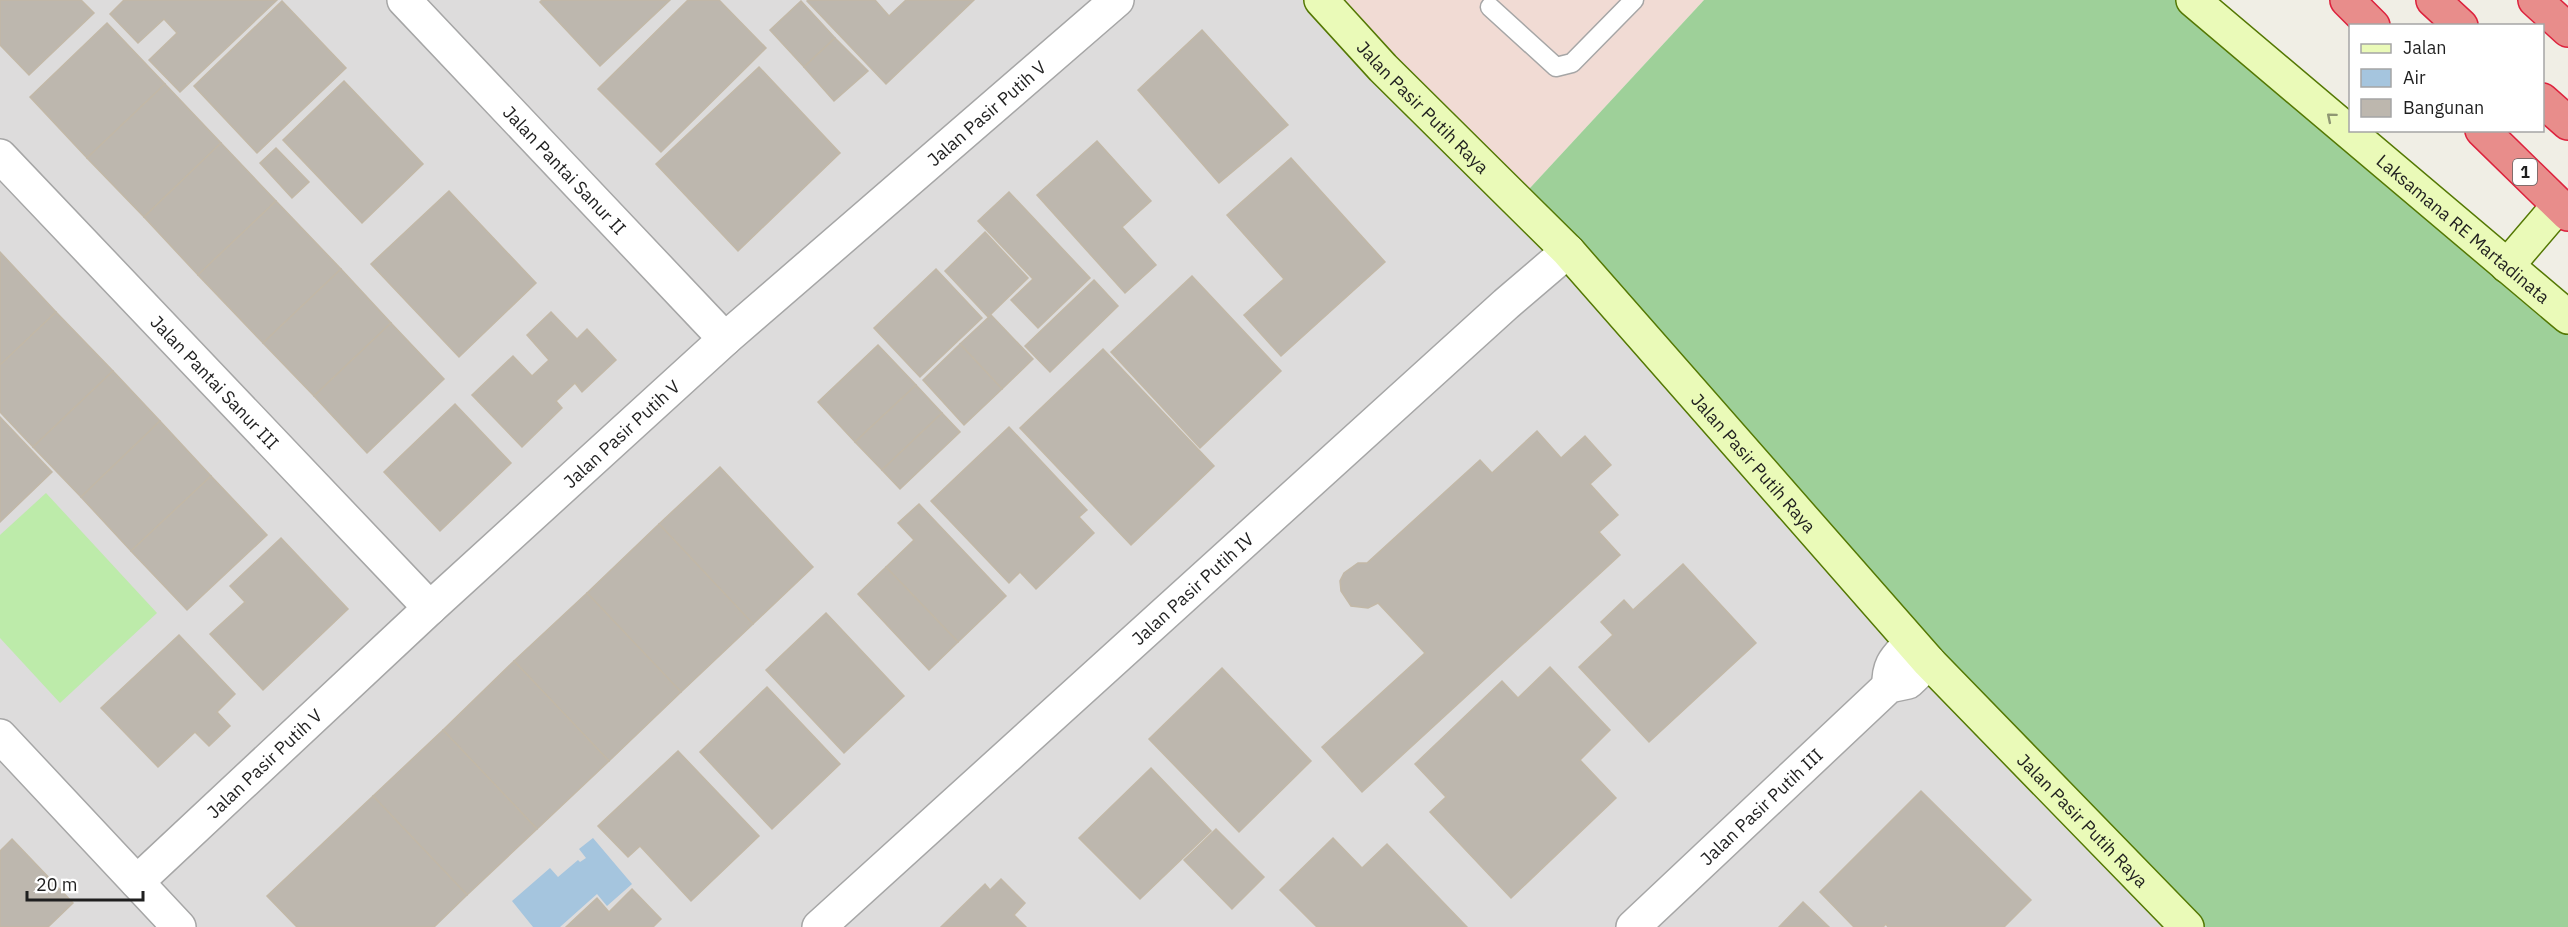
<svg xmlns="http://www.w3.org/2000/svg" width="2568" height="927" font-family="'IBM Plex Sans',sans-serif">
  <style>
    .residential { fill: #dddcdc }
    .commercial { fill: #f1dbd4 }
    .grass { fill: #bdebaa }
    .forest { fill: #9ed099 }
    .water { fill: #a5c5de }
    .building { fill: #bdb7ae; stroke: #c2b8a7; stroke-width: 1.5 }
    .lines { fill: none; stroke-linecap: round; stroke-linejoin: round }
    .lane-casing { stroke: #a6a6a6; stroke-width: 21 }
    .street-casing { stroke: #a6a6a6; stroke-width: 36 }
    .secondary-casing { stroke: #547803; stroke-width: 36 }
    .highway-casing { stroke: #dd223d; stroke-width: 36 }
    .lane { stroke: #fff; stroke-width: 18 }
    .street { stroke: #fff; stroke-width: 33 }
    .secondary { stroke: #eafab8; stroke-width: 33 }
    .highway { stroke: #e88d8b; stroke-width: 33 }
    .oneway { stroke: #8f9773 }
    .labels { text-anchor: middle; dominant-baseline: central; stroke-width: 6; stroke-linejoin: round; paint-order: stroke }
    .shield { fill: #fff; stroke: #626262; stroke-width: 1.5 }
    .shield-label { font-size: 16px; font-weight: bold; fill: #1f1f1f }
    .street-label { font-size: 18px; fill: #1f1f1f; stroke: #fff }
  </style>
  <rect width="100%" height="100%" fill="#f0eee5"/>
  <polygon class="residential" points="0,0 1321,0 2187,927 0,927"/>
  <polygon class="commercial" points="1321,0 1704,0 1517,202"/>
  <polygon class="grass" points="46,493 157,613 60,703 0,638 0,535"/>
  <polygon class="forest" points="1704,0 2193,0 2568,317 2568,927 2187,927 1517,202"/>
  <polygon class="water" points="593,838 632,884 607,906 597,894 560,927 533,927 512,901 550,868 558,877 578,860 580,862 586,858 579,849"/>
  <g class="building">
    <polygon points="0,0 81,0 94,13 29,75 0,45"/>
    <polygon points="124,0 277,0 180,92 149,60 177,33 164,19 138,43 110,14"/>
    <polygon points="542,0 670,0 600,66 540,2"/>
    <polygon points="688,0 719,0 766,48 661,152 598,89"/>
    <polygon points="808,0 875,0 889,16 906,0 974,0 886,84 807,1"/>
    <polygon points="282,1 346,68 257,153 194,86"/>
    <polygon points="801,1 835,38 804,67 770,30"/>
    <polygon points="107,23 165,84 87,158 30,97"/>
    <polygon points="1202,30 1288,125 1219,183 1138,90"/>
    <polygon points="835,38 868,71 834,101 804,67"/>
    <polygon points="759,67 840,153 738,251 656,164"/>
    <polygon points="344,81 423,164 362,223 283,140"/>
    <polygon points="165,84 221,143 144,217 87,158"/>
    <polygon points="1097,141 1151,201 1122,227 1156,265 1125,293 1037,195"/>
    <polygon points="221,143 276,201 198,275 144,217"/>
    <polygon points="276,148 309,182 292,198 260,163"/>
    <polygon points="1291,158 1385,262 1281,356 1244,315 1284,279 1227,215"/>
    <polygon points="449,191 536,283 459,357 371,264"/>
    <polygon points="1009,192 1090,278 1038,328 1011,300 1033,279 978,221"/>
    <polygon points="276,201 341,269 263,343 198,275"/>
    <polygon points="985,232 1028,278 988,317 945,271"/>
    <polygon points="0,252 56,312 0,365"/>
    <polygon points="341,269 391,323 314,396 263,343"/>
    <polygon points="936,269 982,318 920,377 874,328"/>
    <polygon points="1192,276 1281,371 1200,448 1111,352"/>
    <polygon points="1094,280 1118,306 1050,372 1025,346"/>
    <polygon points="56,312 113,371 33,447 0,412 0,365"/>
    <polygon points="551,312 577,339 587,329 616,360 582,392 575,383 556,401 562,408 522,447 472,395 513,356 532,376 549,360 527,335"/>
    <polygon points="991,315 1033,359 1002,389 960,344"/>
    <polygon points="391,323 444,379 367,453 314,396"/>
    <polygon points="960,344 1002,389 964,425 923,380"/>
    <polygon points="878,345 916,385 855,442 818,402"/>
    <polygon points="1103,349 1214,466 1131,545 1020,428"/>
    <polygon points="113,371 160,421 81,497 33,447"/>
    <polygon points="916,385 942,413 882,470 855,442"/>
    <polygon points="455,404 511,463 440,531 384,472"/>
    <polygon points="942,413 960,432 900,489 882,470"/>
    <polygon points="0,417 52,472 0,522"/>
    <polygon points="160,421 211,476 131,551 81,497"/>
    <polygon points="1009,427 1087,510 1079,517 1094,533 1036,589 1020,572 1009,583 931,501"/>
    <polygon points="1537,431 1561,458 1585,436 1611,465 1590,484 1618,515 1599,532 1620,555 1362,792 1322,747 1425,653 1378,603 1368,608 1351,606 1341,591 1340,581 1344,573 1358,563 1367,563 1480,460 1492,473"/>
    <polygon points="720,467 813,567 753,624 659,524"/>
    <polygon points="211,476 267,535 187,610 131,551"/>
    <polygon points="919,504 1006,596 958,642 886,567 914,540 898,523"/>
    <polygon points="659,524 753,624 681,692 587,593"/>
    <polygon points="281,538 348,609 263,690 210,634 245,602 230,586"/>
    <polygon points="1683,564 1756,643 1649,742 1579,667 1613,635 1601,622 1624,600 1633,610"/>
    <polygon points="886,567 958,642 929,670 858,594"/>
    <polygon points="587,593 681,692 609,761 514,661"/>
    <polygon points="826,613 904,696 844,753 766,670"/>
    <polygon points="179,635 235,694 217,712 230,726 209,746 195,732 158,767 101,708"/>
    <polygon points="514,661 609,761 537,829 443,730"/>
    <polygon points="1550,667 1610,730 1580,760 1616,798 1511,898 1430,812 1446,797 1415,764 1502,681 1518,698"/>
    <polygon points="1222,668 1311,761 1239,832 1149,739"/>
    <polygon points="767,687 840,764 772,829 700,752"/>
    <polygon points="443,730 537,829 467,895 373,796"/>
    <polygon points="678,751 759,836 691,901 640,846 628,857 598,826"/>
    <polygon points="1151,768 1211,831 1140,899 1079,838"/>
    <polygon points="1921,791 2031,900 2004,927 1888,927 1886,924 1883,927 1854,927 1820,892"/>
    <polygon points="373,796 467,895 434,927 297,927 267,896"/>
    <polygon points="1216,829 1264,877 1232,909 1184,860"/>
    <polygon points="1333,838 1362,868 1387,844 1467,927 1317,927 1280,890"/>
    <polygon points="12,839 73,903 48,927 0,927 0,851"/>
    <polygon points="1001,879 1025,903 1014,915 1026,927 941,927 985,884 990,890"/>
    <polygon points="632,889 661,919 653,927 566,927 597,898 609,912"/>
    <polygon points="1803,902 1829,927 1779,927"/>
  </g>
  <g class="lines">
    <g class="lane-casing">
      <polyline id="lane" points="1490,7 1556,67 1572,63 1634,0"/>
    </g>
    <g class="street-casing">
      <g id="street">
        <path id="s1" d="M404,0L725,339"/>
        <path id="s2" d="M0,156L430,608"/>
        <path d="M1889,686C1888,663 1897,658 1911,642"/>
        <polyline points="0,736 179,927"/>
        <path id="s3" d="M137,882L430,608L725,339L1117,0"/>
        <path id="s4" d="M819,927L1506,304L1568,251"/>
        <path id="s5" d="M1633,927L1889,686L1908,682L1929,662"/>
      </g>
    </g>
    <g class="secondary-casing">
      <g id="secondary">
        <path id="s6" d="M1321,0L1383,68L1568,251L1929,662L2187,927"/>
        <path id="s7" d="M2193,0L2568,317"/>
        <polyline points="2507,266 2559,205"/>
      </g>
    </g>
    <g class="highway-casing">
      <g id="highway">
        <polyline points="2347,0 2373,26"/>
        <polyline points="2433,0 2461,26"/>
        <polyline points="2535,0 2568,30"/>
        <polyline points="2542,100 2568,123"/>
        <polyline points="2482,130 2568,214"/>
      </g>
    </g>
    <use href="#lane" class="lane"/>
    <use href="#street" class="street"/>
    <use href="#secondary" class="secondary"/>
    <use href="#highway" class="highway"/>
  </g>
  <defs><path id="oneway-chevron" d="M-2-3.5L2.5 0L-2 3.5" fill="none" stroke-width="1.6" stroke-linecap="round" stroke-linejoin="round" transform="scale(1.5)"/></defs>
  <use class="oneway" href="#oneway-chevron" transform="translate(2331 117) rotate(-140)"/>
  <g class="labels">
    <rect class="shield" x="2513" y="159" width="24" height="26" rx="4.5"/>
    <g class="shield-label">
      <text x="2525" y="172">1</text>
    </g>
    <g class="street-label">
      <text stroke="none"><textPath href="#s6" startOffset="148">Jalan Pasir Putih Raya</textPath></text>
      <text stroke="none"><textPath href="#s3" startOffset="1146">Jalan Pasir Putih V</textPath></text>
      <text stroke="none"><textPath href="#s1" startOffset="234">Jalan Pantai Sanur II</textPath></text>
      <text stroke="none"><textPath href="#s7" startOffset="354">Laksamana RE Martadinata</textPath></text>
      <text stroke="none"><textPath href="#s2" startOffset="312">Jalan Pantai Sanur III</textPath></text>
      <text stroke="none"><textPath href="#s3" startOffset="660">Jalan Pasir Putih V</textPath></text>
      <text stroke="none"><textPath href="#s6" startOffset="634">Jalan Pasir Putih Raya</textPath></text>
      <text stroke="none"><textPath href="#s4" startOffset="504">Jalan Pasir Putih IV</textPath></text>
      <text stroke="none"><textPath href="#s3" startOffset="174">Jalan Pasir Putih V</textPath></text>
      <text stroke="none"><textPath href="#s5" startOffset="176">Jalan Pasir Putih III</textPath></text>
      <text stroke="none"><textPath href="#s6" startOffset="1120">Jalan Pasir Putih Raya</textPath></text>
    </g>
  </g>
  <rect x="2349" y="24" width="195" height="108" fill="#ffffff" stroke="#a5a5a5" stroke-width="1.5"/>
  <rect x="2361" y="44" width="30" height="9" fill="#eafab8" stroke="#a5a5a5" stroke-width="1.5"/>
  <text x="2403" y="54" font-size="18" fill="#1f1f1f">Jalan</text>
  <rect x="2361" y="69" width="30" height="18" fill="#a5c5de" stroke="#a5a5a5" stroke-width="1.5"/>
  <text x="2403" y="84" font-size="18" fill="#1f1f1f">Air</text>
  <rect x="2361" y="99" width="30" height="18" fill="#bdb7ae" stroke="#a5a5a5" stroke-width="1.5"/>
  <text x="2403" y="114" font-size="18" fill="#1f1f1f">Bangunan</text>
  <path d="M27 891v9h116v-9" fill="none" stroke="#1f1f1f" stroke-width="3"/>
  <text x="36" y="891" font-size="18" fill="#1f1f1f" stroke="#ffffff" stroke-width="4.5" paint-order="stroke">20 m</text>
</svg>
